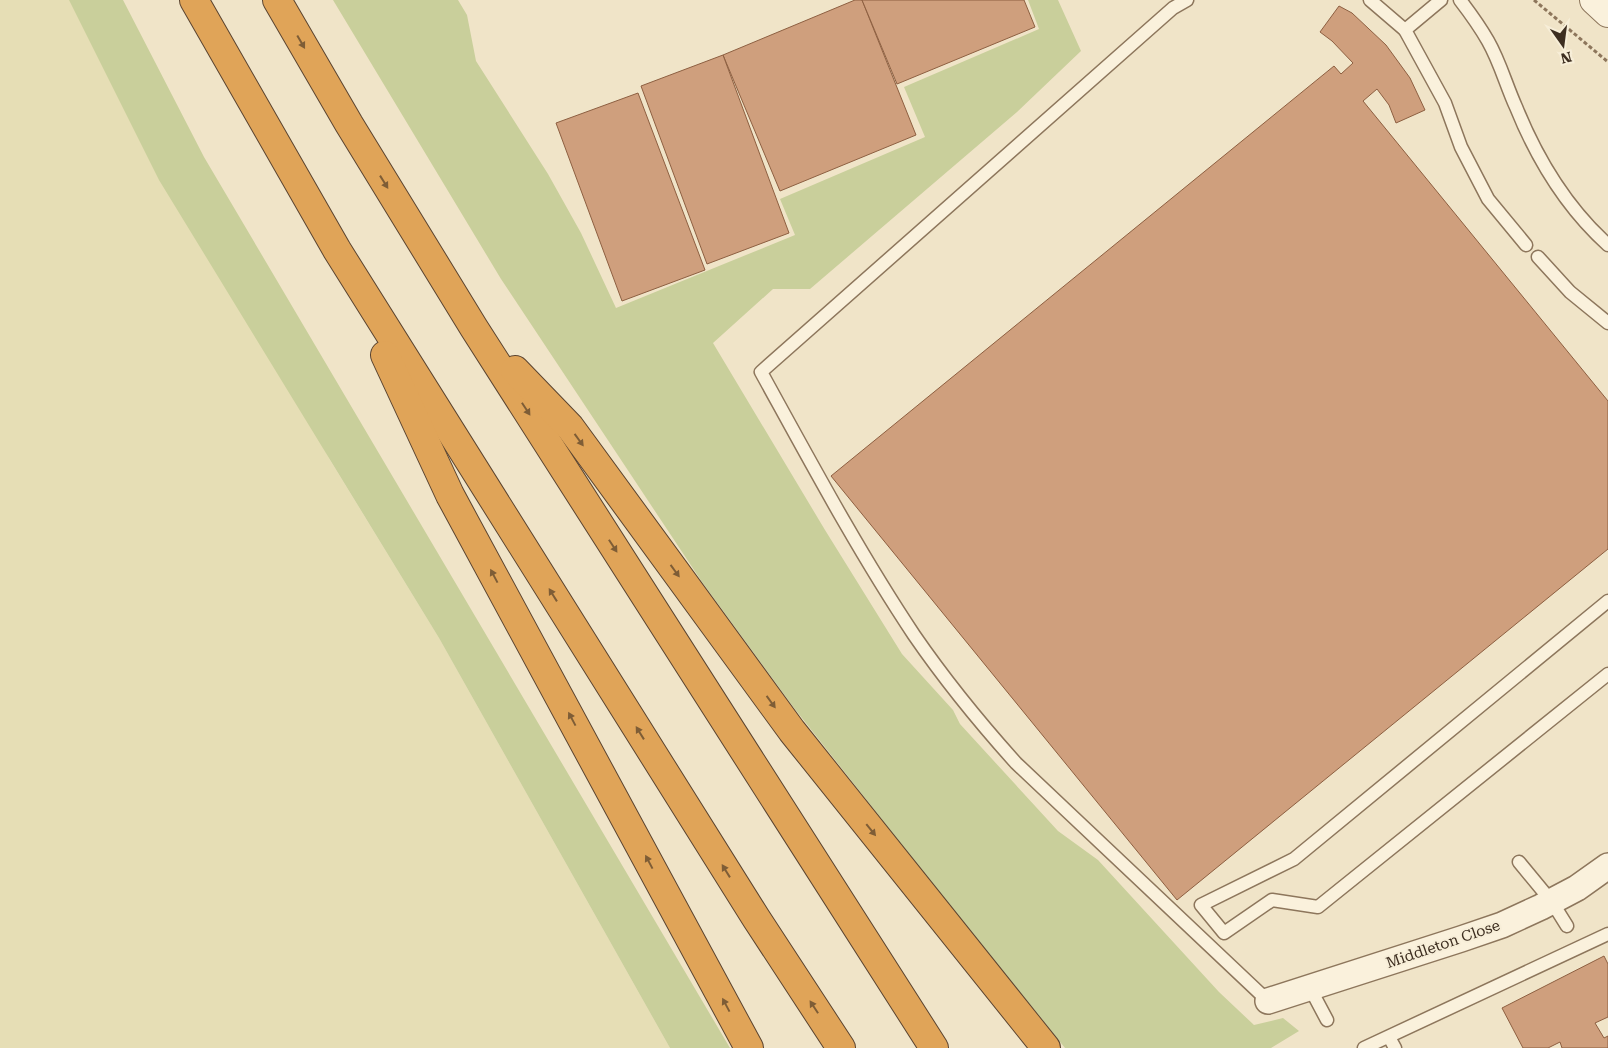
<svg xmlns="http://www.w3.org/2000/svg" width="1608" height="1048" font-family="'Roboto Serif',serif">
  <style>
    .farmland { fill: #e6deb5 }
    .green { fill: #c9cf9b }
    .building { fill: #cf9f7d; stroke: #8d5f41 }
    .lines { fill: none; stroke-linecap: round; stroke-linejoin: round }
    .service-casing { stroke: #8d765c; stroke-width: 15 }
    .minor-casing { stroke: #8d765c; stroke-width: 28 }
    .tertiary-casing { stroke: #8d765c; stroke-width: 30 }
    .motorway-casing { stroke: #5b4430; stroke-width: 30 }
    .path { stroke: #8d765c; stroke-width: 3; stroke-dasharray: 4 2.5; stroke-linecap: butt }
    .service { stroke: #faf1dc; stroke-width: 12 }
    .minor { stroke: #faf1dc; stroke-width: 25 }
    .tertiary { stroke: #faf1dc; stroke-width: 28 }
    .motorway { stroke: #e0a458; stroke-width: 28 }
    .oneway { fill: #7e5d36 }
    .labels { text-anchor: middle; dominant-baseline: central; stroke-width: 4; stroke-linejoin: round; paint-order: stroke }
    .street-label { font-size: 15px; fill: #3d2e20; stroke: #f7eed8 }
  </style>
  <rect width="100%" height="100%" fill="#f0e4c8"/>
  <polygon class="farmland" points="0,0 80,0 330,460 439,638 670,1048 0,1048"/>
  <g class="green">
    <polygon points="69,0 123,0 204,157 730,1048 670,1048 439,638 159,180"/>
    <polygon points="333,0 458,0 467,15 476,61 548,174 581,233 616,308 795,235 780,199 925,137 904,87 1039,29 1028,0 1058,0 1081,51 1017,112 810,289 773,289 713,343 825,530 902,654 953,710 960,724 1058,831 1098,860 1219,992 1254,1025 1283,1018 1299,1031 1271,1048 1065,1048 895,836 794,708 702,582 501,279"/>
  </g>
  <g class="building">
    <polygon points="855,0 862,0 916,135 780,191 723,55"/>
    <polygon points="862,0 1024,0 1035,27 897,84"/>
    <polygon points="1339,6 1352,13 1386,45 1410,78 1425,110 1396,123 1389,105 1377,89 1363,101 1608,401 1608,549 1177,900 831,476 1334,66 1341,74 1353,63 1332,41 1320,32"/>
    <polygon points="723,55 789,233 707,264 641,86"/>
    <polygon points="638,93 705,270 622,301 556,123"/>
    <polygon points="1604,956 1608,964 1608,1017 1595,1023 1604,1038 1608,1036 1608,1048 1562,1048 1560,1042 1548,1048 1523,1048 1502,1008"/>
  </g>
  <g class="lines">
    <g class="service-casing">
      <g id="service">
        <path d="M1187,0L1173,8L761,372C810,461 858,551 914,635C945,680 980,723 1016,763L1268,1001"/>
        <polyline points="1370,0 1405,30"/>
        <polyline points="1441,0 1405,30 1445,103 1461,147 1488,199 1526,245"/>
        <path d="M1460,0C1470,13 1480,27 1488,41C1500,62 1506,85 1516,107C1537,159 1567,208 1608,245"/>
        <polyline points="1538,257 1570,292 1608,323"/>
        <polyline points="1608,601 1294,859 1201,905 1224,933 1272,900 1318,907 1608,674"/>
        <polyline points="1519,862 1552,902 1567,926"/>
        <polyline points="1310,988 1327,1020"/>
        <polyline points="1389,1037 1395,1048"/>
        <polyline points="1364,1048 1608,934"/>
      </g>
    </g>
    <g class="minor-casing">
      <polyline id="minor" points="1268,1001 1461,939 1502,925 1541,907 1577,888 1608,866"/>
    </g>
    <g class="tertiary-casing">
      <polyline id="tertiary" points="1594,0 1608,13"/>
    </g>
    <g class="motorway-casing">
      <g id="motorway">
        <polyline points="194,0 337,250 756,918 841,1048"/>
        <polyline points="277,0 349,124 474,328 934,1048"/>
        <polyline points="385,355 450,495 749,1048"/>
        <polyline points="515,370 570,427 792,731 1046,1048"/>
      </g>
    </g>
    <polyline class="path" points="1534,0 1608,62"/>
    <use href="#service" class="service"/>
    <use href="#minor" class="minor"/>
    <use href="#tertiary" class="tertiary"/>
    <use href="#motorway" class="motorway"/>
  </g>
  <defs><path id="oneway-solid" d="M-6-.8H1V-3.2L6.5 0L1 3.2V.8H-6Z" transform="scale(1.25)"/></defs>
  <g class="oneway">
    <use href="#oneway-solid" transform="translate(301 42) rotate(60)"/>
    <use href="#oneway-solid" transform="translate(384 182) rotate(58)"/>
    <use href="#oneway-solid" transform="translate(526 409) rotate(57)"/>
    <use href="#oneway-solid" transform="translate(579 440) rotate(54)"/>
    <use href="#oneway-solid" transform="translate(613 546) rotate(57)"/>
    <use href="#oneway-solid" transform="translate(675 571) rotate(54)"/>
    <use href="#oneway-solid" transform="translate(494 576) rotate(-118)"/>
    <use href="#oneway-solid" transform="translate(553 595) rotate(-122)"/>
    <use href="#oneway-solid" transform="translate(771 702) rotate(54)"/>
    <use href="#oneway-solid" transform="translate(572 719) rotate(-118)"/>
    <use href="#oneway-solid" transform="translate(640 733) rotate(-122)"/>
    <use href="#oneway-solid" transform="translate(871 830) rotate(51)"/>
    <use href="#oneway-solid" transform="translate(649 862) rotate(-118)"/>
    <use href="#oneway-solid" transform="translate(726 871) rotate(-122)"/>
    <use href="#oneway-solid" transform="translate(726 1005) rotate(-118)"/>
    <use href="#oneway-solid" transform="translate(814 1007) rotate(-123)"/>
  </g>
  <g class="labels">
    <g class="street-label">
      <text transform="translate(1443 944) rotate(-19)">Middleton Close</text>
    </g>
  </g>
  <g transform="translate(1563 45) rotate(166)" stroke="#f7eed8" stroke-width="4" paint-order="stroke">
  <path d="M0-4L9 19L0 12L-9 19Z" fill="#3d2e20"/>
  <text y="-8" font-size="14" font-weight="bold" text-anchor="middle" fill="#3d2e20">N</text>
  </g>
</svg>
